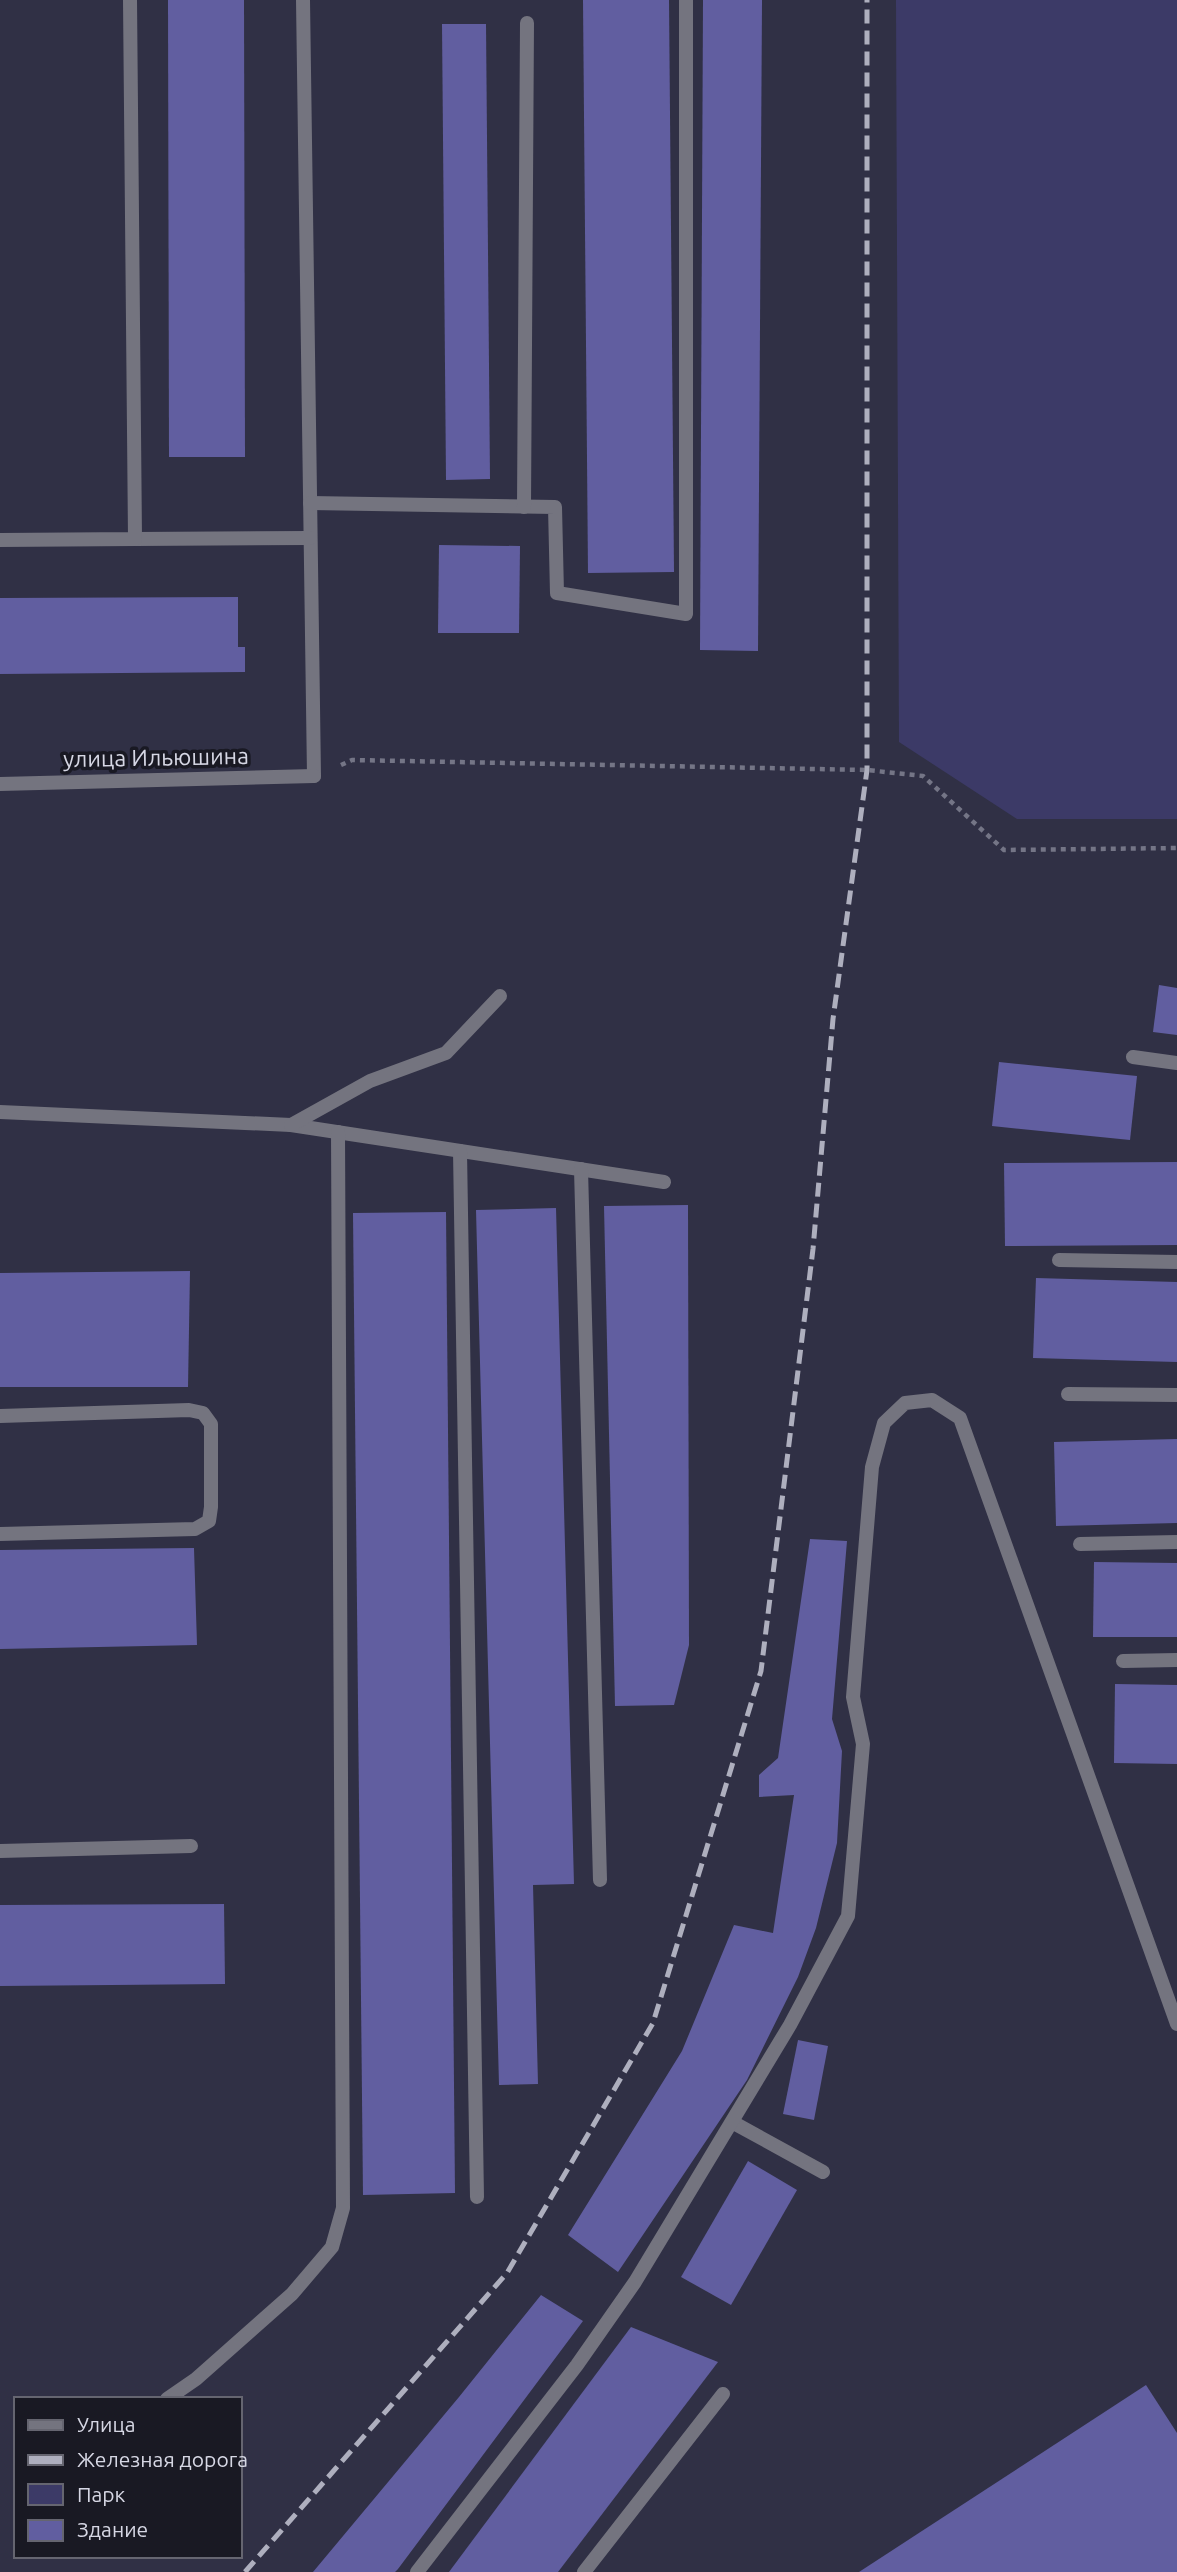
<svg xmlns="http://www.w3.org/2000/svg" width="1177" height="2572" font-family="Ubuntu,sans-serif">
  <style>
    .green { fill: #3c3a67 }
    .building { fill: #615ea0 }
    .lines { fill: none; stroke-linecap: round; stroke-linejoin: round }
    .path { stroke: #747586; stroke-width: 4.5; stroke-dasharray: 5 5; stroke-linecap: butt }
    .service { stroke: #74747f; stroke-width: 14 }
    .minor { stroke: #74747f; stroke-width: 14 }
    .rail { stroke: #aeafbe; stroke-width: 5; stroke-dasharray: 14 7; stroke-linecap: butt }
    .labels { text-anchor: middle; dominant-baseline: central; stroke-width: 7; stroke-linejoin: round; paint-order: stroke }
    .street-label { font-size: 23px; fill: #d6d7e4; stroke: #191923 }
  </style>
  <rect width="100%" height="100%" fill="#303045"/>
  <polygon class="green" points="896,0 1177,0 1177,819 1017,819 899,742"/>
  <g class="building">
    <polygon points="168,0 244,0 245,457 169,457"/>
    <polygon points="583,0 669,0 674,572 588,573"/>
    <polygon points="703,0 762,0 758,651 700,650"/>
    <polygon points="442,24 486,24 490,479 446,480"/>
    <polygon points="439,545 520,546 519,633 438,633"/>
    <polygon points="238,597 238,647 245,647 245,672 0,674 0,598"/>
    <polygon points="1159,985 1177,988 1177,1035 1153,1032"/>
    <polygon points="999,1062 1137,1076 1130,1140 992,1126"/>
    <polygon points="1177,1162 1177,1245 1005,1246 1004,1163"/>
    <polygon points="688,1205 689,1645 674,1705 615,1706 604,1206"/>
    <polygon points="556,1208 574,1884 533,1885 538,2084 499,2085 476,1210"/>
    <polygon points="446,1212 455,2193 363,2195 353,1213"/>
    <polygon points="190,1271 188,1387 0,1387 0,1273"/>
    <polygon points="1036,1278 1177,1282 1177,1362 1033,1358"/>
    <polygon points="1177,1439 1177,1523 1056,1526 1054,1442"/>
    <polygon points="810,1539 847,1541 832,1719 842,1751 837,1843 816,1928 798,1977 747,2080 618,2272 568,2235 682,2051 734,1925 773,1933 794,1795 759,1797 759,1775 778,1758"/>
    <polygon points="194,1548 197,1645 0,1649 0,1550"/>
    <polygon points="1094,1562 1177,1563 1177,1637 1093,1637"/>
    <polygon points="1115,1684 1177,1685 1177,1764 1114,1763"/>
    <polygon points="224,1904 225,1984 0,1986 0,1905"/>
    <polygon points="798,2040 828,2046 814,2120 783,2114"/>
    <polygon points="748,2161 797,2190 731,2305 681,2277"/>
    <polygon points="541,2295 583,2321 398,2569 395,2572 313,2572 459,2397"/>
    <polygon points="631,2327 718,2362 558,2572 449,2572"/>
    <polygon points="1146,2385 1177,2433 1177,2572 859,2572"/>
  </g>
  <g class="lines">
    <polyline class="path" points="341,765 352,760 867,770 923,776 1004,850 1177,848"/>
    <g class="service">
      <polyline points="303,0 314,776"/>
      <polyline points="310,503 555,507 557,593 686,614 686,0"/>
      <polyline points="524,507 527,23"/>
      <polyline points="135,539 310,538"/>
      <polyline points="0,540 135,539 130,0"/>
      <polyline points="1133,1057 1177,1063"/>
      <polyline points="0,1112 291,1125 664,1182"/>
      <polyline points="291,1125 370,1081 446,1053 500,996"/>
      <polyline points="460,1151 477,2197"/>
      <polyline points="581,1169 600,1880"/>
      <polyline points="1059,1260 1177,1262"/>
      <polyline points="1068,1394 1177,1395"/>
      <polyline points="0,1416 189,1410 203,1413 211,1424 211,1507 209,1521 195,1529 0,1534"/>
      <polyline points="1080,1544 1177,1542"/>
      <polyline points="1123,1661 1177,1660"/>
      <polyline points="0,1851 191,1846"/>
      <polyline points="732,2122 823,2172"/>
      <polyline points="167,2399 196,2379 292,2294 332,2247 343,2208 338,1132"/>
      <polyline points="417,2572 577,2365 635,2282 790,2025 848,1916 863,1744 853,1697 872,1467 884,1423 905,1403 932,1400 960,1418 1177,2024"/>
      <polyline points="584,2572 723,2394"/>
    </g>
    <polyline class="minor" points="0,784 314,776"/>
    <polyline class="rail" points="245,2572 507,2273 653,2023 761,1671 813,1249 833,1019 867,770 867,0"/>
  </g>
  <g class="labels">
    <g class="street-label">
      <text transform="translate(156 757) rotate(-1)">улица Ильюшина</text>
    </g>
  </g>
  <rect x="14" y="2397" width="228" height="161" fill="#191923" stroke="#656570" stroke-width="2"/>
  <rect x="28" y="2420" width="35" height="10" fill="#74747f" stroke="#656570" stroke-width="2"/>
  <text x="77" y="2432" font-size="21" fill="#d6d7e4">Улица</text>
  <rect x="28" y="2455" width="35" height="10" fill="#aeafbe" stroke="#656570" stroke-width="2"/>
  <text x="77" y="2467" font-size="21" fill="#d6d7e4">Железная дорога</text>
  <rect x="28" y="2484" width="35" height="21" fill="#3c3a67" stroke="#656570" stroke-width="2"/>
  <text x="77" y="2502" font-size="21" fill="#d6d7e4">Парк</text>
  <rect x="28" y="2520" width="35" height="21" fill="#615ea0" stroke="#656570" stroke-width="2"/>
  <text x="77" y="2537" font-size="21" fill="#d6d7e4">Здание</text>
</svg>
